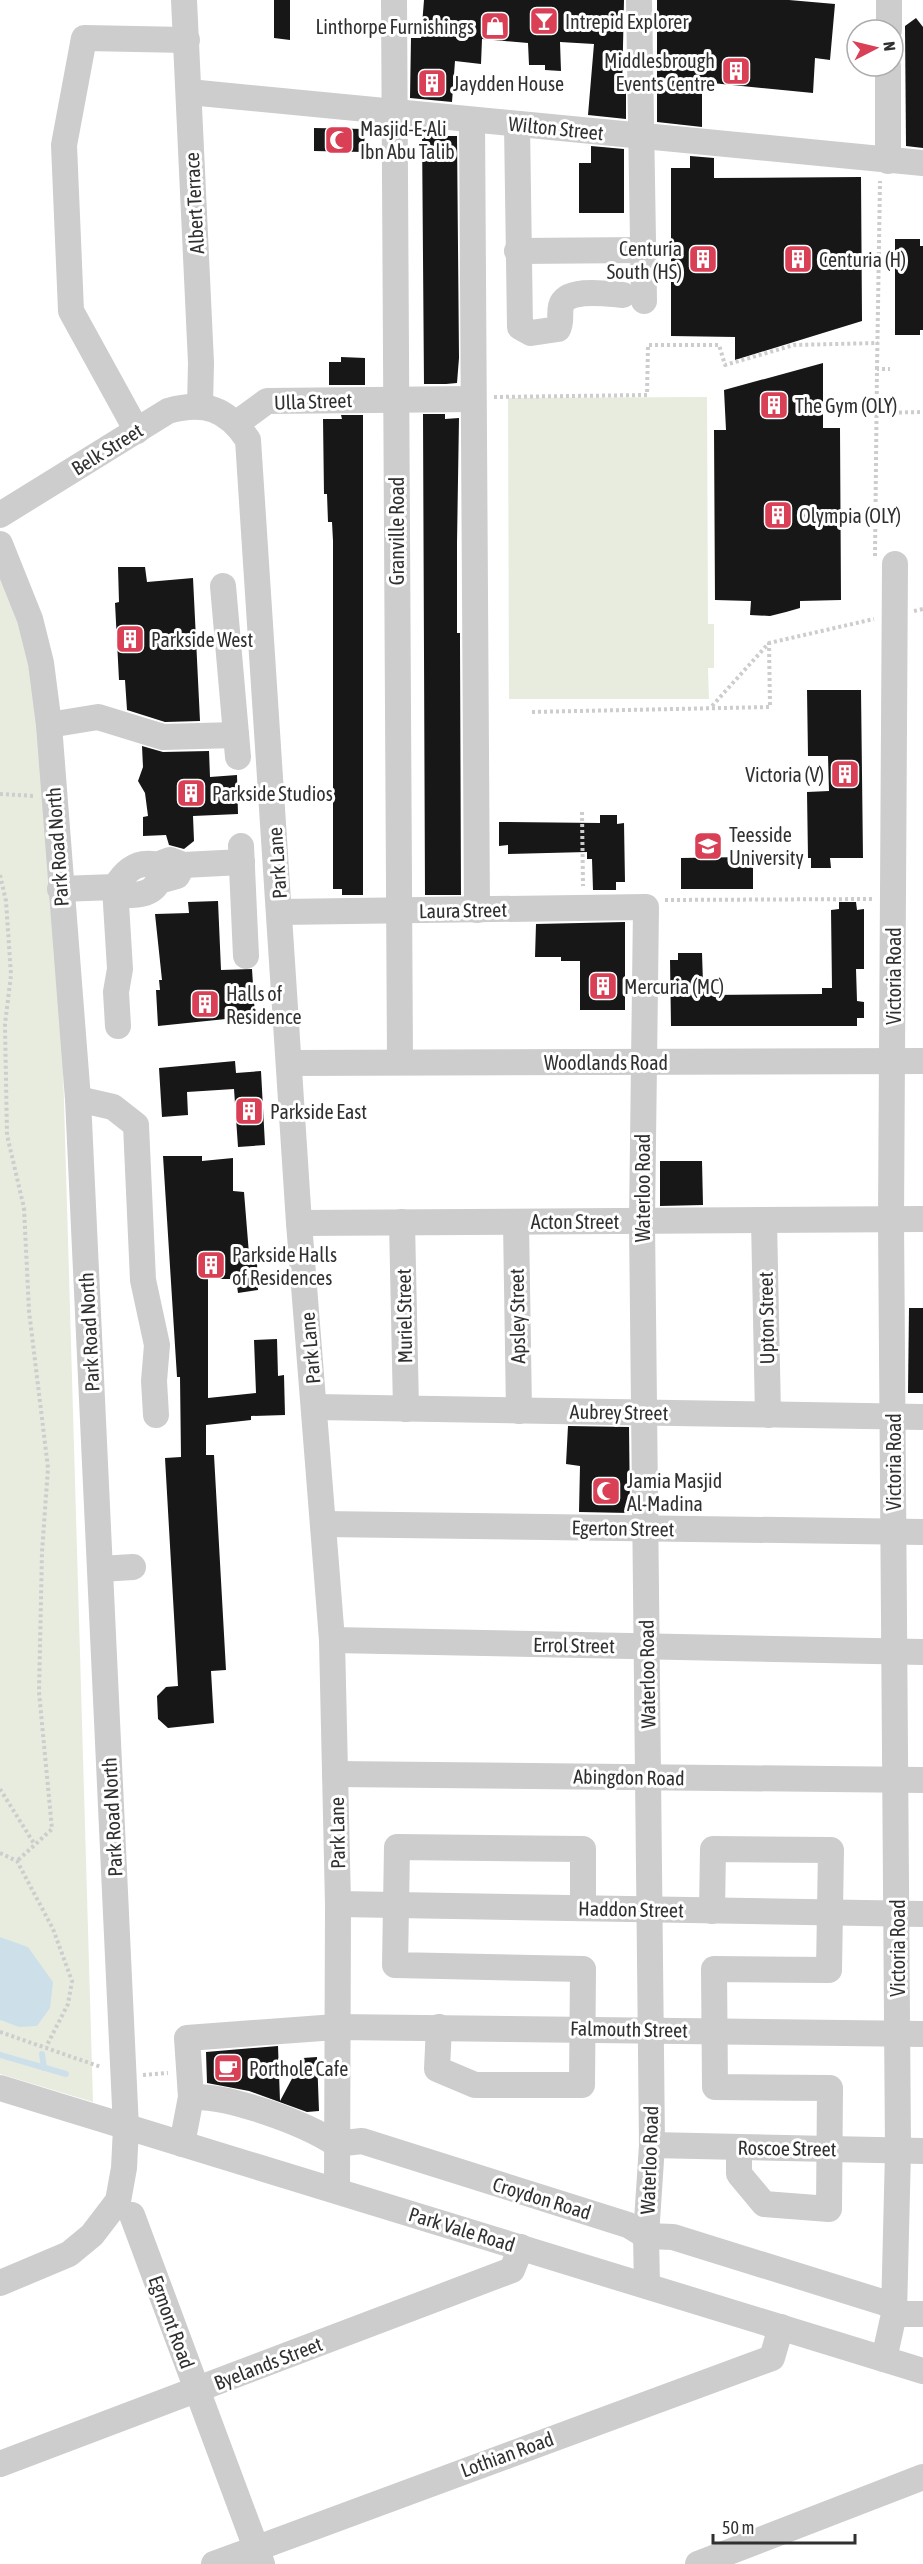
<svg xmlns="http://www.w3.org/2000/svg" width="923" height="2564" font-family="'Asap Condensed',sans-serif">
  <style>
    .green { fill: #e7ecdf }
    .water { fill: #cde0ea }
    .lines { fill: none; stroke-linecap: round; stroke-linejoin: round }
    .stream { stroke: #cde0ea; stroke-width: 6 }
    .building { fill: #171717 }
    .path { stroke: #cdcdcd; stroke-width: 4; stroke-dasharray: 3 3; stroke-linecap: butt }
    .minor { stroke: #cdcdcd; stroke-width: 26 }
    .labels { text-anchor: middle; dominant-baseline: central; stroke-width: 6; stroke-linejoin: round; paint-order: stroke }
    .poi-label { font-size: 20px; fill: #303030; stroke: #fff; text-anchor: start }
    .street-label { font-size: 20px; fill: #303030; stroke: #fff }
  </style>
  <rect width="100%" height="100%" fill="#fff"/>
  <g class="green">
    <polygon points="707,397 708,624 714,624 714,668 708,668 709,699 509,699 508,398"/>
    <polygon points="0,558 51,654 93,2102 0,2074"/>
  </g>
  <polygon class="water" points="0,1937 28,1947 53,1982 50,2008 37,2026 19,2027 0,2020"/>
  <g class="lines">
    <g class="stream">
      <polyline points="42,2054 44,2068"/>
      <polyline points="0,2055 66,2074"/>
    </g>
  </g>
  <g class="building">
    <polygon points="274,0 290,0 290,40 274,38"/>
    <polygon points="424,0 624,0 622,92 626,93 626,119 588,115 594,44 560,42 561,71 545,70 545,65 529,65 528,43 482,39 481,64 455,61 452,102 410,98 411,38 421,38"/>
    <polygon points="657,0 789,0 835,4 830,60 815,58 813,93 702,82 702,127 657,122"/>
    <polygon points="916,18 923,27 923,148 906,146 905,26"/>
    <polygon points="314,128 365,129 364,152 314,151"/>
    <polygon points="422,130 444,132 444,136 457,136 459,358 457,383 446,384 424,384"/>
    <polygon points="591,146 624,149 624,213 579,213 579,163 591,163"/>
    <polygon points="690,156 714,158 714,178 861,177 862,321 735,360 735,337 671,336 671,168 690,168"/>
    <polygon points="895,239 920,239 920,246 923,246 923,330 920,330 920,335 895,335"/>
    <polygon points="341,357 365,358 365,385 329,385 329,362 341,362"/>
    <polygon points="823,363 823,428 840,428 841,600 800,601 800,608 786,612 770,616 750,615 751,601 715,600 714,430 726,430 724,390"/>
    <polygon points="423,414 445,414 445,419 459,418 457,543 457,633 460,633 460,642 461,895 425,895"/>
    <polygon points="341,415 363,415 363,895 342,895 342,889 333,889 333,541 332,522 328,522 327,494 324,494 323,419 342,419"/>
    <polygon points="118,567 145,567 147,582 193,578 200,721 165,722 127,710 125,680 119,680 115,603 119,602"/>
    <polygon points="807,690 861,690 863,858 830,858 831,868 811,868 811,858 808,858 807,792 829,791 828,756 808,756"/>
    <polygon points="142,746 163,752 209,751 210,777 237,775 238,814 193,816 194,841 184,849 169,845 166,835 143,836 143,817 148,816 145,793 138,781 143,767"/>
    <polygon points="600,815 617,815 617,824 624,823 625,882 616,882 616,890 593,890 592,859 587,859 587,852 508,854 508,845 499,846 499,822 600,823"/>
    <polygon points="746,857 746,865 753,865 753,889 681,889 681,858"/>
    <polygon points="218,901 221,970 252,969 255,1016 158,1026 156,990 160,990 159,980 162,980 155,914 189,913 188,902"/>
    <polygon points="839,902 856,902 857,910 864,909 864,969 856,969 857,1001 864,1002 864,1018 857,1018 857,1026 671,1026 670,960 678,960 678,953 702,953 703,983 709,983 709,995 822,994 822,988 832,988 831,910 839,909"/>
    <polygon points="625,922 625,1010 580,1010 580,961 561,961 561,957 535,957 536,924"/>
    <polygon points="235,1061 236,1073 261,1071 265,1145 238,1147 234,1089 187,1092 188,1115 162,1117 159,1068"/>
    <polygon points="163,1156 202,1156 202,1161 233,1158 233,1191 244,1192 249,1254 252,1264 257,1262 258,1290 238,1293 236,1279 208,1279 208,1398 256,1393 254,1340 277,1339 278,1376 284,1375 285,1415 251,1416 251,1420 206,1425 206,1455 214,1455 226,1670 211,1671 214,1723 168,1728 158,1719 157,1696 166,1687 178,1686 165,1458 181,1457 180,1377 177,1377"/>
    <polygon points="660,1161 702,1161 703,1205 660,1206"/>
    <polygon points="909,1308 923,1308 923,1393 908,1393"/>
    <polygon points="568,1426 629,1427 630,1513 579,1512 580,1466 566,1464"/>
    <polygon points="278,2046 280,2101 303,2058 317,2057 319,2111 307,2112 249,2091 207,2083 206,2052"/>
  </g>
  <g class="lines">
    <g class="path">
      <polyline points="877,369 880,181"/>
      <polyline points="494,397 647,395 648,345 719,345 725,365 794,345 878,343"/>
      <polyline points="875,413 923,412"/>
      <polyline points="875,556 877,369 890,369"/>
      <polyline points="914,611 923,609"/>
      <polyline points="712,706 769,643 874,619"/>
      <polyline points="532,712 770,707 769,643"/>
      <polyline points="0,794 35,796"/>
      <polyline points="582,812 583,886"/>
      <polyline points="0,875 6,901 11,975 5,1024 7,1135 24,1208 29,1311 48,1468 42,1552 39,1692 52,1829 17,1861"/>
      <polyline points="665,900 874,899"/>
      <polyline points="0,1789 35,1845"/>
      <polyline points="0,1853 17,1861 53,1929 72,1981 68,2004 46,2047"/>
      <polyline points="0,2032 101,2067"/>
      <polyline points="143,2075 168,2073"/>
    </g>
    <g class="minor">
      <polyline points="184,0 201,363 200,406"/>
      <polyline points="394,0 400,1062"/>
      <polyline points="639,0 644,301"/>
      <polyline points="889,30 889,0"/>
      <polyline points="189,92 923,163"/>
      <polyline points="472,120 477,910"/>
      <path d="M517,124L520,327L531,333L558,329C562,322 559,314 561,306C566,287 609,294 623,295"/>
      <polyline points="888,161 888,66"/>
      <polyline points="517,251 644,250"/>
      <polyline points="237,423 267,401 473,399"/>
      <polyline points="137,431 71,311 64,145 84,38 187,40"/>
      <path d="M0,515L168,411C204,401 227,408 248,440L299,1223L332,1640L338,1904L337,2190"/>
      <polyline points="0,544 30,619 41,663 49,725 78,1099 126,2128 124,2168 118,2201 92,2235 69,2254 0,2283"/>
      <polyline points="223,586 238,757"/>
      <polyline points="49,725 98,717 163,737 236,735"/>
      <polyline points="241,846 246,956"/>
      <polyline points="183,865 242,862"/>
      <polyline points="154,866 170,860 183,865 177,876 159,881"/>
      <path d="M115,887C124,873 134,862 152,864L160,875C156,898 133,895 115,895"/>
      <polyline points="60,889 115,887 120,969 116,992 118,1026"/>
      <polyline points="280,912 646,907 642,1221 652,2145 646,2236 647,2286"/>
      <polyline points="289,1063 923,1061"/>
      <polyline points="78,1099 113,1107 136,1125 143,1280 157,1345 154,1381 156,1415"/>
      <polyline points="764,1220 768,1415"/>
      <polyline points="402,1222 406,1409"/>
      <polyline points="516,1222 519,1411"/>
      <polyline points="299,1223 923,1219"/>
      <polyline points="315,1407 923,1417"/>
      <polyline points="323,1524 923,1532"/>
      <polyline points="100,1569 133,1567"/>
      <polyline points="332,1640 923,1652"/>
      <polyline points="335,1774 923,1780"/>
      <polyline points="338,1904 923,1914"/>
      <polyline points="712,1911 713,1849 831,1850 829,1970 714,1969 715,2087 830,2088 829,2209 764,2204 739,2174 739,2147"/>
      <polyline points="439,2027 437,2069 475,2085 582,2085 583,1969 395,1965 397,1847 583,1849 583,1908"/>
      <polyline points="0,2088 923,2371"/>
      <path d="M191,2097C228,2095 305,2123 336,2144L362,2141L628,2225L646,2236L673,2237L895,2306"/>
      <polyline points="182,2144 191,2097 187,2038 336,2027 923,2034"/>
      <polyline points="652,2145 923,2151"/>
      <polyline points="132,2215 262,2564"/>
      <polyline points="894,2314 923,2314"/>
      <polyline points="884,2359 894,2314 898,2151 891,1220 895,564"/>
      <polyline points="0,2464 512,2270 521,2247"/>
      <polyline points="214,2564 772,2358 781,2327"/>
      <polyline points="698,2564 923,2477"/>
    </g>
  </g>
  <defs>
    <g id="bar-square" transform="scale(1.5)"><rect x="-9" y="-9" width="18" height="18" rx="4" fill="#d93f55" stroke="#fff"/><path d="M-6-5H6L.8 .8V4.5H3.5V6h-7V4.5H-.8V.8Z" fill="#fff"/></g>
    <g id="shop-square" transform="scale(1.5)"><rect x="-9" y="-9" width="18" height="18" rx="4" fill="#d93f55" stroke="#fff"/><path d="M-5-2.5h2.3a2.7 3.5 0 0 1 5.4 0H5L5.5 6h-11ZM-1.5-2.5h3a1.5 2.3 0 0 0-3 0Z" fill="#fff"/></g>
    <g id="building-square" transform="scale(1.5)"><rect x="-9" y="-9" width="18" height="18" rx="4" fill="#d93f55" stroke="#fff"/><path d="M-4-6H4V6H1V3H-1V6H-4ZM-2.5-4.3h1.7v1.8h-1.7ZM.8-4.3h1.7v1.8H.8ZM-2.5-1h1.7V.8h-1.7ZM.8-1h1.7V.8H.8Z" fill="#fff"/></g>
    <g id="mosque-square" transform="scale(1.5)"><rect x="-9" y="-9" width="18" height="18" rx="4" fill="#d93f55" stroke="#fff"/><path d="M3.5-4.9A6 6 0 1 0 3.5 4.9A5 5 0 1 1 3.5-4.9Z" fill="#fff"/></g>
    <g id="university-square" transform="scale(1.5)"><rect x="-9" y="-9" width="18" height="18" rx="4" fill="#d93f55" stroke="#fff"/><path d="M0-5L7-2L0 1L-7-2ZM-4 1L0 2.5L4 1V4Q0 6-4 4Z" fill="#fff"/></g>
    <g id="cafe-square" transform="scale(1.5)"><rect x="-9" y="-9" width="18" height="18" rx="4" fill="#d93f55" stroke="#fff"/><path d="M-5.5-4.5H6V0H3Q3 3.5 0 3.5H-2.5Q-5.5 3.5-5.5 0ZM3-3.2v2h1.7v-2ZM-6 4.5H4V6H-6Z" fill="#fff"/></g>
  </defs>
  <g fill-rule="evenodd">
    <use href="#bar-square" x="544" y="21"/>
    <use href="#shop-square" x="495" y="26"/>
    <use href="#building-square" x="736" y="71"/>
    <use href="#building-square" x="432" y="83"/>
    <use href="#mosque-square" x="339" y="140"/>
    <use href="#building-square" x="703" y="259"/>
    <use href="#building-square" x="798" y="259"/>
    <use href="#building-square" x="774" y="405"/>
    <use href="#building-square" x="778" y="515"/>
    <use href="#building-square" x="130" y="639"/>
    <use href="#building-square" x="845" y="774"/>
    <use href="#building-square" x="191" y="793"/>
    <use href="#university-square" x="708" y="846"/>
    <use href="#building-square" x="603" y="986"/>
    <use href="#building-square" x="205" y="1004"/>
    <use href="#building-square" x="249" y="1111"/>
    <use href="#building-square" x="211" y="1265"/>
    <use href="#mosque-square" x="606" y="1491"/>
    <use href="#cafe-square" x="228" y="2068"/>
  </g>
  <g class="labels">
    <g class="poi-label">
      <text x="565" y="21">Intrepid Explorer</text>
      <text x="474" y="26" text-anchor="end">Linthorpe Furnishings</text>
      <text x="715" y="60" text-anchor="end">Middlesbrough<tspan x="715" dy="23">Events Centre</tspan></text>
      <text x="453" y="83">Jaydden House</text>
      <text x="360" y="128">Masjid-E-Ali<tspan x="360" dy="23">Ibn Abu Talib</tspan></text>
      <text x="682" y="248" text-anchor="end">Centuria<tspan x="682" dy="23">South (HS)</tspan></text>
      <text x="819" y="259">Centuria (H)</text>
      <text x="795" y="405">The Gym (OLY)</text>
      <text x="799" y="515">Olympia (OLY)</text>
      <text x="151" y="639">Parkside West</text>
      <text x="824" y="774" text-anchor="end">Victoria (V)</text>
      <text x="212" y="793">Parkside Studios</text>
      <text x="729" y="834">Teesside<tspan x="729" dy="23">University</tspan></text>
      <text x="624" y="986">Mercuria (MC)</text>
      <text x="226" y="993">Halls of<tspan x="226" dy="23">Residence</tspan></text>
      <text x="270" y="1111">Parkside East</text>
      <text x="232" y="1254">Parkside Halls<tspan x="232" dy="23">of Residences</tspan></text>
      <text x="627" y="1480">Jamia Masjid<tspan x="627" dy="23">Al-Madina</tspan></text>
      <text x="249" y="2068">Porthole Cafe</text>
    </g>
    <g class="street-label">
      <text transform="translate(556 128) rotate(6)">Wilton Street</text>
      <text transform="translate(194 203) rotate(-93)">Albert Terrace</text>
      <text transform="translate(313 401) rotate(-2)">Ulla Street</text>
      <text transform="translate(107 449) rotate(-32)">Belk Street</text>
      <text transform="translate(396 531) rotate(-90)">Granville Road</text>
      <text transform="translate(57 847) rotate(-94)">Park Road North</text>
      <text transform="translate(277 863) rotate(-94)">Park Lane</text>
      <text transform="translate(463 910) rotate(-1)">Laura Street</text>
      <text transform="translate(893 976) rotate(-90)">Victoria Road</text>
      <text x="606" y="1062">Woodlands Road</text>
      <text transform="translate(642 1188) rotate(-90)">Waterloo Road</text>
      <text x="575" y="1221">Acton Street</text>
      <text transform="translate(404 1316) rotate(-91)">Muriel Street</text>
      <text transform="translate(517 1316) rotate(-91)">Apsley Street</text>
      <text transform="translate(766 1318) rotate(-91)">Upton Street</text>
      <text transform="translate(89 1332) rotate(-93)">Park Road North</text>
      <text transform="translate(310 1348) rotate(-95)">Park Lane</text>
      <text transform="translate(619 1412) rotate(1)">Aubrey Street</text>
      <text transform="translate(893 1462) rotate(-90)">Victoria Road</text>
      <text transform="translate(623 1528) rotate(1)">Egerton Street</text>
      <text transform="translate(574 1645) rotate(1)">Errol Street</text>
      <text transform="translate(647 1674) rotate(-91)">Waterloo Road</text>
      <text transform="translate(629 1777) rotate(1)">Abingdon Road</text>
      <text transform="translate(112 1817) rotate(-93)">Park Road North</text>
      <text transform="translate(337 1833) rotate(-91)">Park Lane</text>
      <text transform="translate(631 1909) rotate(1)">Haddon Street</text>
      <text transform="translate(897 1948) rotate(-90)">Victoria Road</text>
      <text transform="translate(629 2029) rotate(1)">Falmouth Street</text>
      <text transform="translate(787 2148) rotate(1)">Roscoe Street</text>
      <text transform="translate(649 2160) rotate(-88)">Waterloo Road</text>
      <text transform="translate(542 2198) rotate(17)">Croydon Road</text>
      <text transform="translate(462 2229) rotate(17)">Park Vale Road</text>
      <text transform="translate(172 2322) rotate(70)">Egmont Road</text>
      <text transform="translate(268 2363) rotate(-21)">Byelands Street</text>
      <text transform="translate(507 2454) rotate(-20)">Lothian Road</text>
    </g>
  </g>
  <g transform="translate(875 48) rotate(83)"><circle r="28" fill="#ffffff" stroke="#acacac" stroke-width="1.5"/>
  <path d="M0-4.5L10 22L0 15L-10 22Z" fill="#d93f55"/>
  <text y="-9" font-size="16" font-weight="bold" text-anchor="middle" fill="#303030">N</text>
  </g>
  <path d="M713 2534v9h142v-9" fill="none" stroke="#303030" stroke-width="3"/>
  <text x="722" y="2534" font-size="18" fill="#303030" stroke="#ffffff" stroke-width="4.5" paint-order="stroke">50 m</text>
</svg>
